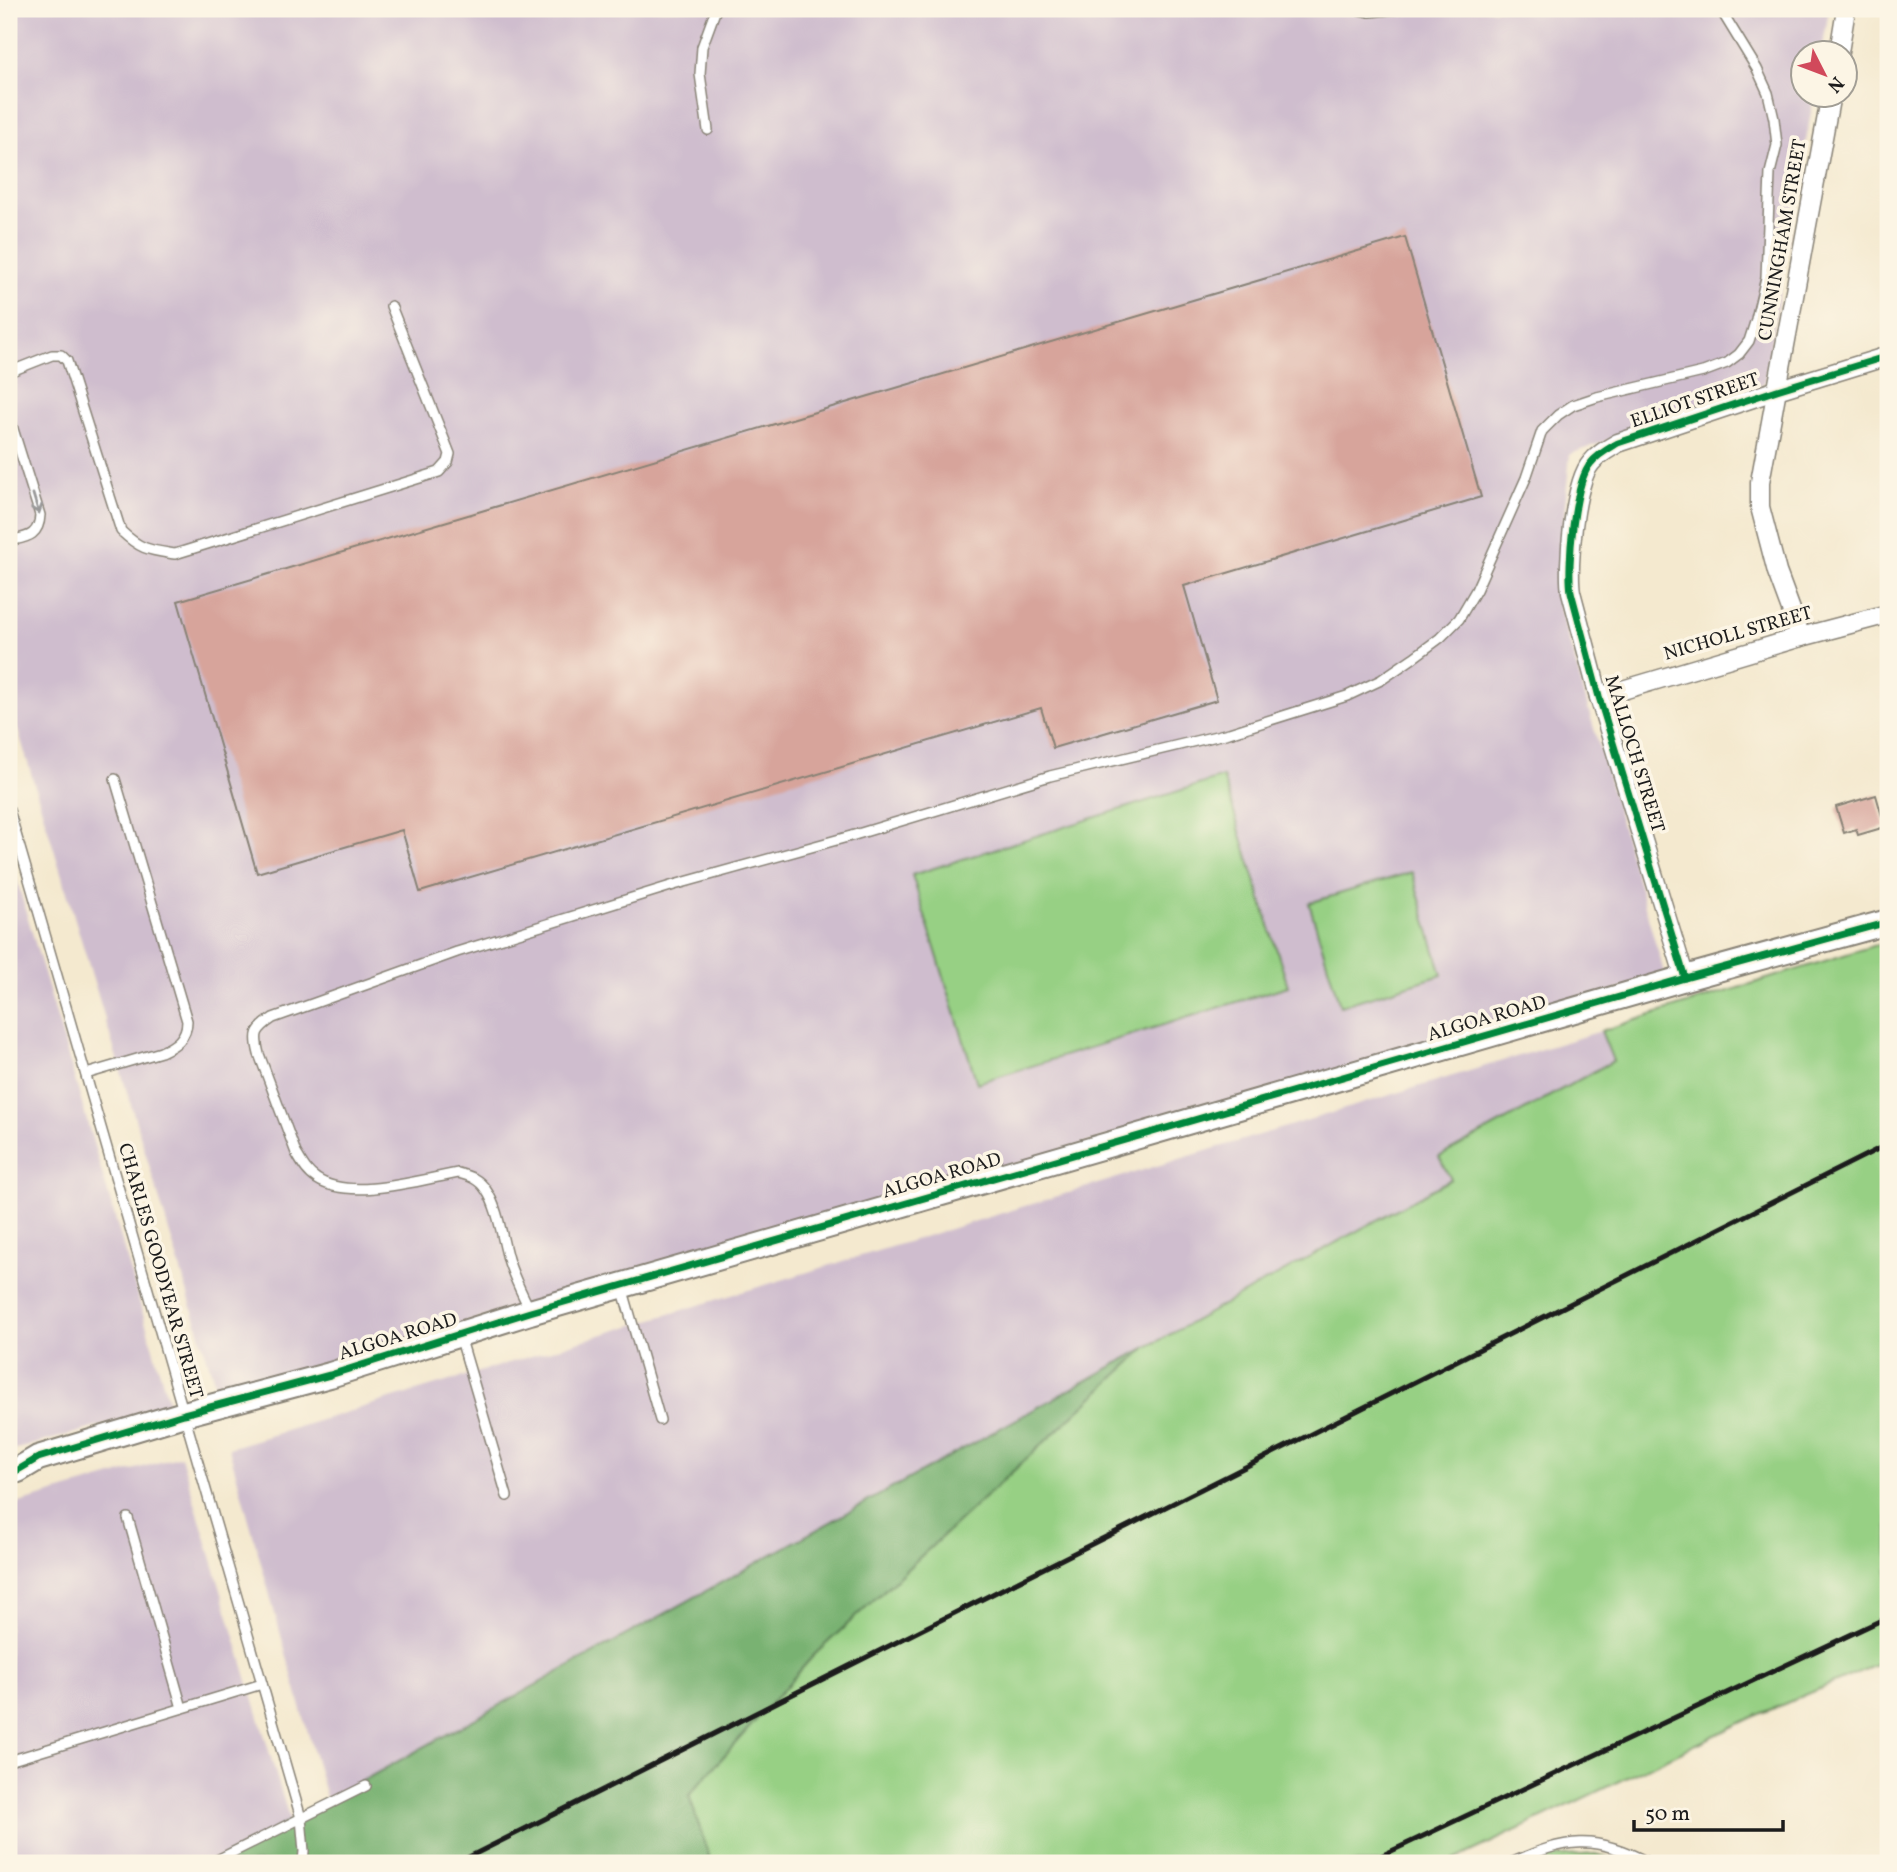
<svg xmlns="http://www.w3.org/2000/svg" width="1897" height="1872" font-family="Vollkorn,serif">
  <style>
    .industrial { fill: #cfbdce }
    .green { fill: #97d084; stroke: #5a7650; stroke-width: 2 }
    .forest { fill: #79b272; stroke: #4a6747; stroke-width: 2 }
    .building { fill: #d7a49b }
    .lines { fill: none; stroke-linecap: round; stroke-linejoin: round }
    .lane-casing { stroke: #888276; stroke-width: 12 }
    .street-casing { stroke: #888276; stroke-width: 21 }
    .secondary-casing { stroke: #888276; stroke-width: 28 }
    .lane { stroke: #fff; stroke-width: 9 }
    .street { stroke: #fff; stroke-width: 18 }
    .secondary { stroke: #fff; stroke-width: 24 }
    .rail { stroke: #1c1c1c; stroke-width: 5 }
    .cycleway-casing { stroke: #fcf5e5; stroke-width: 11 }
    .cycleway { stroke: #00873e; stroke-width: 7 }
    .oneway { stroke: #999 }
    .labels { text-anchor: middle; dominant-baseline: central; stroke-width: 7; stroke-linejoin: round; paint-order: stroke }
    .street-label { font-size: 19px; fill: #1c1c1c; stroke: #fcf5e5 }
  </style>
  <rect width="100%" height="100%" fill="#fcf5e5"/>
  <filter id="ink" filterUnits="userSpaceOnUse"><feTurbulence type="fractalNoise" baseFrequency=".0143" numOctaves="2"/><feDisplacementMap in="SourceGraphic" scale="14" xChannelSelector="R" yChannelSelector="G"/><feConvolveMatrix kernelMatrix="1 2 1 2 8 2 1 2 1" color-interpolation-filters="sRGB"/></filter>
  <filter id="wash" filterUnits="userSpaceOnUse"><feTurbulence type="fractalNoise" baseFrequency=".00686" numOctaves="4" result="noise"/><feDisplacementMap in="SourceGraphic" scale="28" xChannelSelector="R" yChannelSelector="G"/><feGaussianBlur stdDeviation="1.57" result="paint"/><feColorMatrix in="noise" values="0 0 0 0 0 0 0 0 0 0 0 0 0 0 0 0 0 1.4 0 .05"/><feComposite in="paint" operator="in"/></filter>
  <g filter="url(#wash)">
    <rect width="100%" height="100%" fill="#f4e9cf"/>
    <g class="industrial">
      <polygon points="9,9 1829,9 1822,52 1802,52 1802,94 1814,95 1764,383 1570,454 1556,596 1665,976 218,1394 9,700"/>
      <polygon points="9,853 170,1407 9,1451"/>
      <polygon points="1601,1031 1613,1060 1440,1157 1452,1179 327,1801 229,1448"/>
      <polygon points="181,1456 292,1828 220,1863 9,1863 9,1506"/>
    </g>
    <g class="green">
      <polygon points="1223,777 1288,986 977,1083 912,875"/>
      <polygon points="1412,872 1442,975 1340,1006 1309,903"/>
      <polygon points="1888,941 1888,1660 1751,1718 1448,1863 711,1863 689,1795 813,1656 1147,1347 1451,1179 1439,1157 1613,1061 1601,1031"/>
      <polygon points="1596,1854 1626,1863 1538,1863 1550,1857"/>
    </g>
    <polygon class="forest" points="1147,1347 813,1656 689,1795 711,1863 214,1863"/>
    <g id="blocks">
      <g class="building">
        <polygon points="1405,237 1481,497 1184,586 1217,700 1053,748 1041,708 420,892 402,830 257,873 178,601"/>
        <polygon points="1876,795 1885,827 1858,835 1856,829 1844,833 1836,807"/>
      </g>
    </g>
  </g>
  <g filter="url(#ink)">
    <use href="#blocks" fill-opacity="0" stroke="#888276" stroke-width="2"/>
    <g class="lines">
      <g class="lane-casing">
        <g id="lane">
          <polyline points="1355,9 1370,12 1398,9"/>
          <polyline points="708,130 700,74 702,47 716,9"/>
          <path d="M9,372L52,355H61L67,361L121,531C141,550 149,550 175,554L439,472L448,462L450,454L391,306"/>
          <path d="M9,416L40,515C39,537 26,537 9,541"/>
          <polyline points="9,810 301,1818 304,1851 303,1863"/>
          <path d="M86,1074L161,1052C175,1046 187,1038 187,1021L115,779"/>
          <polyline points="622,1287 660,1420"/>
          <path d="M530,1310C522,1294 513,1276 508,1259C502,1238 498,1207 486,1190C479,1179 470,1176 458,1173C420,1180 350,1201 317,1179C307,1173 302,1163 296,1153L259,1054C254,1034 255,1030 273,1018L457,952L674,885L851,836L1050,776L1229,733L1347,696L1381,680L1413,658L1440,638L1459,619L1476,590L1526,478L1542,431L1558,415L1573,405L1597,397L1703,372L1727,363L1739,354L1749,341L1756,319L1766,278L1770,173L1777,145L1774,119L1768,93L1757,69L1724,15L1716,9"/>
          <polyline points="460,1336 507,1496"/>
          <polyline points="128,1518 182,1708"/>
          <polyline points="9,1761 262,1684"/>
          <polyline points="211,1863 366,1786"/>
          <path d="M1511,1863C1566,1838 1595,1834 1649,1863"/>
        </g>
      </g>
      <g class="street-casing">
        <g id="street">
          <polyline points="1839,52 1846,9"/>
          <polyline points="1801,637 1777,572 1760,507 1760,482 1831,94"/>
          <polyline points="1599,697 1801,637 1888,614"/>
          <path d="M1685,978L1599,697L1571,592C1567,567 1574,482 1591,463C1598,454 1608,449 1618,443L1777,390L1888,356"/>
        </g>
      </g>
      <g class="secondary-casing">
        <polyline id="secondary" points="9,1472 18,1470 38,1458 184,1414 330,1375 530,1312 1685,978 1888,922"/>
      </g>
      <use href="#lane" class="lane"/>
      <use href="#street" class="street"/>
      <use href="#secondary" class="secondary"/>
      <g class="rail">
        <polyline points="457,1863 1888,1144"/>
        <polyline points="1366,1863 1888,1617"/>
      </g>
      <g class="cycleway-casing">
        <g id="cycleway">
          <path d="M1685,978L1599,697L1571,592C1567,567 1574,482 1591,463C1598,454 1608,449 1618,443L1777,390L1888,356"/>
          <polyline points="9,1472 18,1470 38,1458 184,1414 330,1375 530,1312 1685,978 1888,922"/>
        </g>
      </g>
      <use href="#cycleway" class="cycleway"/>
    </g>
    <defs><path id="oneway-shaft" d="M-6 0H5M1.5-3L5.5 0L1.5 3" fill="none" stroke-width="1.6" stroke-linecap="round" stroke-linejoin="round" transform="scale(1.75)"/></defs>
    <use class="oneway" href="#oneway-shaft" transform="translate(36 504) rotate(73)"/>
  </g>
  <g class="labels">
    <g class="street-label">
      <text transform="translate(1783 240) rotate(-80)">CUNNINGHAM STREET</text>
      <text transform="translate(1695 401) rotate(-19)">ELLIOT STREET</text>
      <text transform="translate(1738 634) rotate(-16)">NICHOLL STREET</text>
      <text transform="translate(1634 754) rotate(73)">MALLOCH STREET</text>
      <text transform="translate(1487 1019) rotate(-16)">ALGOA ROAD</text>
      <text transform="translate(942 1176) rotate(-16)">ALGOA ROAD</text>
      <text transform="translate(160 1271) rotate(74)">CHARLES GOODYEAR STREET</text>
      <text transform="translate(398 1337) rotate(-17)">ALGOA ROAD</text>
    </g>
  </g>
  <rect width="1897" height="1872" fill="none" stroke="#fcf5e5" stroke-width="35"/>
  <g transform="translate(1824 74) rotate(132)"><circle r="33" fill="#fcf5e5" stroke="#a29e95" stroke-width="2"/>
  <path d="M0-5L12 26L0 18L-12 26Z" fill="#d1495b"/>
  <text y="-10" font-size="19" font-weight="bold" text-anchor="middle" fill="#1c1c1c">N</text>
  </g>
  <path d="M1634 1820v10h149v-10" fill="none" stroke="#1c1c1c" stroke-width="3.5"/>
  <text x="1645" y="1820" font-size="21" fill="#1c1c1c" stroke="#fcf5e5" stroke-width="5" paint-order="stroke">50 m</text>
</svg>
